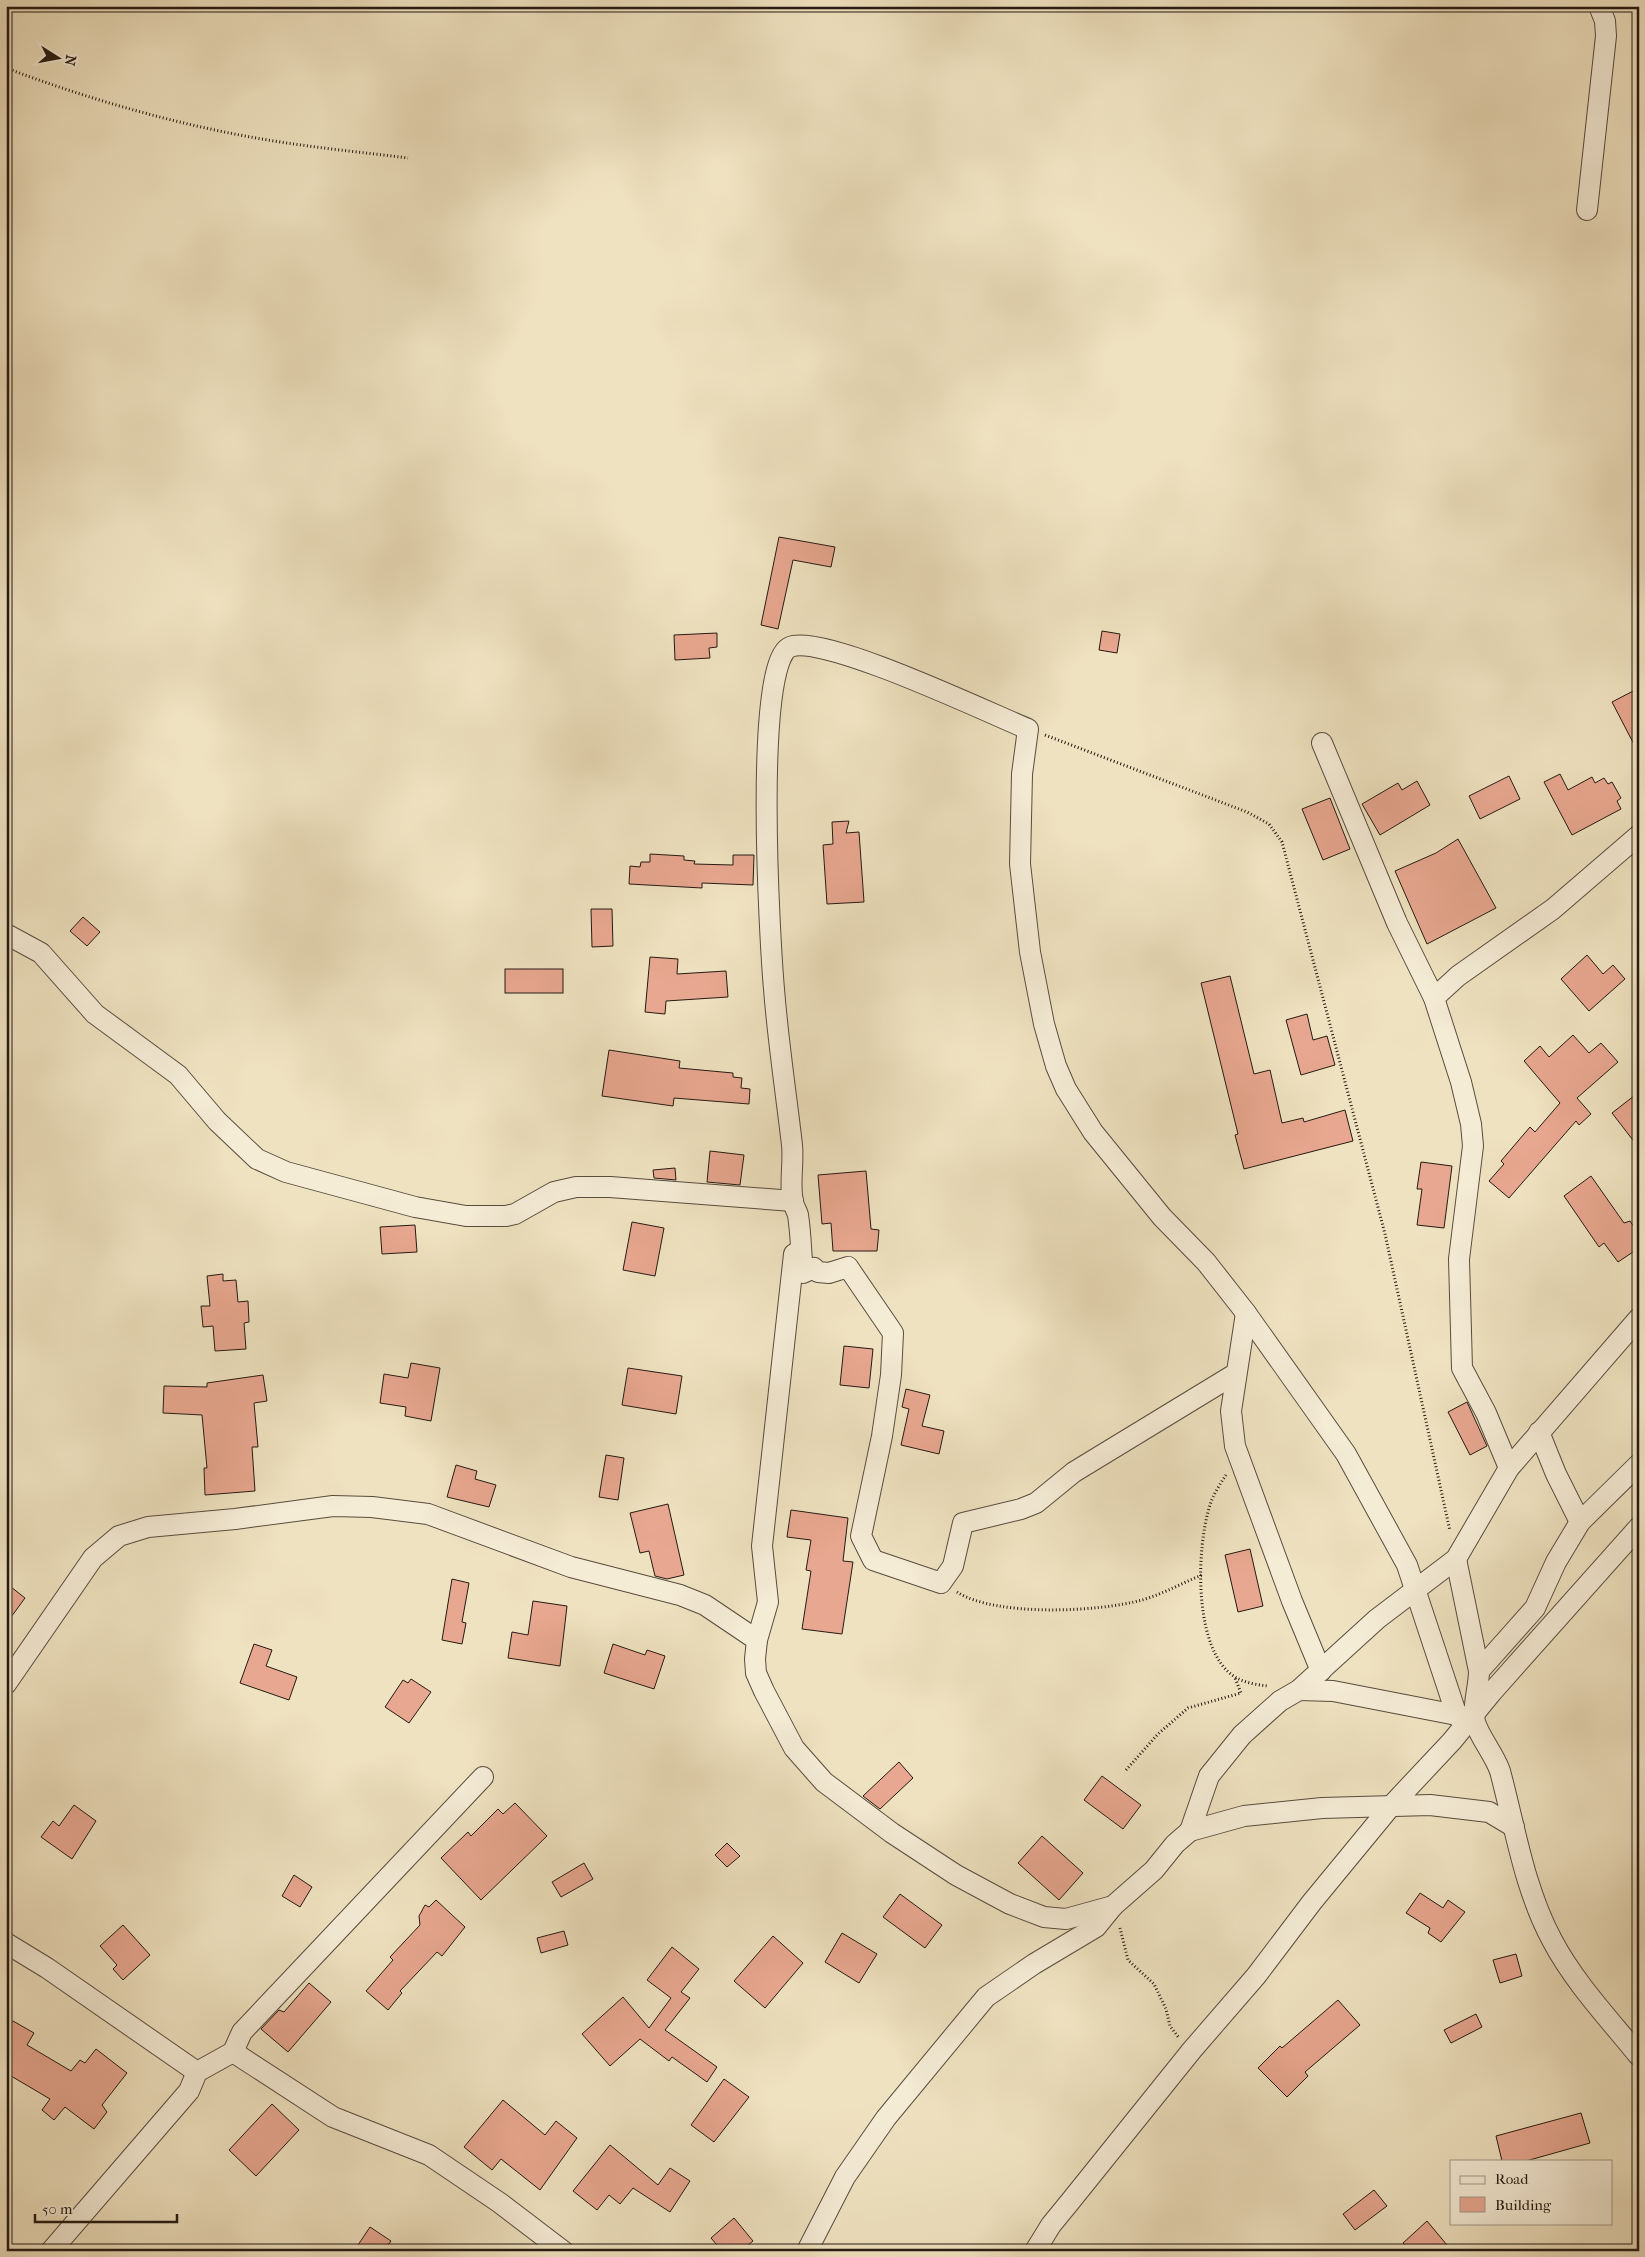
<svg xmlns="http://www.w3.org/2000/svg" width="1645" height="2257" font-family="'IM FELL French Canon',serif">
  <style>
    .building { fill: #e8a790; stroke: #251a12 }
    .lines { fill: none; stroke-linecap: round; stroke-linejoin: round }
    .street-casing { stroke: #584c3e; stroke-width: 22 }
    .path { stroke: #251a12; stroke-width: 3; stroke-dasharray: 1 2.5; stroke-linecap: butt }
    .street { stroke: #f5ecd6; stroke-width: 20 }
  </style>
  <rect width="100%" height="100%" fill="#efe2c0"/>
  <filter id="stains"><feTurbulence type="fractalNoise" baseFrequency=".004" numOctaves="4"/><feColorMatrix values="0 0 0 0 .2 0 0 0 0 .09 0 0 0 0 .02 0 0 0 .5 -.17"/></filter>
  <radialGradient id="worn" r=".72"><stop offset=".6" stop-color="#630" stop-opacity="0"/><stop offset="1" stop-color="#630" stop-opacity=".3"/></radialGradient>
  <g class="building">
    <polygon points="779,537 835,547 831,567 793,560 778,629 761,625"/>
    <polygon points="1102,631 1120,634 1117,653 1099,650"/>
    <polygon points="717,633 717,647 709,648 710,658 675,660 674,635"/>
    <polygon points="1639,688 1639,754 1612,702"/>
    <polygon points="1560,774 1568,790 1592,777 1595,783 1604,778 1608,784 1612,782 1621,798 1617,801 1621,809 1572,835 1544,782"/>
    <polygon points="1509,776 1520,799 1480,819 1469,796"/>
    <polygon points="1417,781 1430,805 1380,835 1362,804 1398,783 1402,790"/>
    <polygon points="1330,798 1350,849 1323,860 1302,809"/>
    <polygon points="849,821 846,833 859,832 864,902 827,904 823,845 833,844 832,822"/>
    <polygon points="1458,839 1496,908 1427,944 1395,871 1436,853"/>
    <polygon points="650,854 684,856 684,860 695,861 694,864 733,865 733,855 754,855 753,885 702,883 702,888 629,884 630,866 640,867 641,862 650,862"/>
    <polygon points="591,909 612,909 613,946 592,947"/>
    <polygon points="83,917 100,932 87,946 70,931"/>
    <polygon points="1587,955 1603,974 1613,965 1625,979 1589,1011 1561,979"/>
    <polygon points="650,957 678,959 677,974 726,971 728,997 666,1001 665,1014 645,1012"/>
    <rect x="505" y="969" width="58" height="24"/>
    <polygon points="1230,976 1254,1074 1270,1070 1282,1123 1303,1118 1304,1122 1345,1110 1353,1141 1244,1169 1235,1135 1238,1134 1201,983"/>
    <polygon points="1307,1014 1313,1040 1327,1036 1335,1065 1301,1075 1286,1020"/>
    <polygon points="1573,1035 1589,1053 1601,1043 1618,1062 1577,1098 1591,1114 1579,1125 1576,1121 1509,1198 1489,1181 1504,1164 1501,1161 1530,1127 1535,1132 1560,1103 1524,1061 1540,1046 1549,1057"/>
    <polygon points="609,1050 680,1061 679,1068 733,1073 733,1077 742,1078 741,1088 750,1089 749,1104 674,1098 673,1106 602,1096"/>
    <polygon points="1639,1092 1639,1148 1612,1113"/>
    <polygon points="710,1151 744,1155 740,1185 707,1182"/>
    <polygon points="1421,1162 1452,1166 1444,1228 1417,1225 1422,1189 1417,1189"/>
    <polygon points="675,1168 676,1180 654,1178 653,1170"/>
    <polygon points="866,1171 871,1229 879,1230 877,1251 833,1251 831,1223 822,1224 818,1175"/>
    <polygon points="1591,1176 1624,1223 1630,1221 1639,1234 1639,1248 1618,1262 1604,1243 1599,1247 1564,1196"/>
    <polygon points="632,1222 664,1228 655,1276 623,1270"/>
    <polygon points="415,1225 417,1252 382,1254 380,1227"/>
    <polygon points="223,1274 223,1281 236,1280 238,1302 248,1301 249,1322 244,1323 246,1349 215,1351 213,1326 203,1327 201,1306 210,1306 207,1276"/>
    <polygon points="844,1346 873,1349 869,1388 840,1385"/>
    <polygon points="411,1363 440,1368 431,1421 405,1416 406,1407 380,1403 384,1374 408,1378"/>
    <polygon points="628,1368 682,1376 676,1414 622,1405"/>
    <polygon points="263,1375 267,1401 254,1403 258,1447 252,1447 255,1491 205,1495 204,1468 207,1468 202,1415 163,1413 164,1386 207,1387 207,1383"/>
    <polygon points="906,1389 930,1395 922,1426 944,1431 939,1454 901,1445 909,1409 902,1407"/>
    <polygon points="1467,1402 1487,1446 1470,1455 1448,1412"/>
    <polygon points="606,1455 624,1458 618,1500 599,1497"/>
    <polygon points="456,1465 477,1471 475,1479 496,1485 489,1507 447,1497"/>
    <polygon points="668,1504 684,1575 667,1579 655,1576 649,1551 640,1553 630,1513"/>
    <polygon points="791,1510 848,1518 843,1561 853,1562 842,1634 802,1629 811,1571 806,1570 811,1540 787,1537"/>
    <polygon points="1250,1549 1263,1606 1238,1612 1225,1555"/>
    <polygon points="452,1579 469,1583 462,1622 466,1623 462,1644 442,1640"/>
    <polygon points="6,1583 25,1598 6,1624"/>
    <polygon points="533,1601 567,1606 560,1666 508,1658 512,1632 528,1635"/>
    <polygon points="254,1644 272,1650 266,1666 297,1677 289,1700 240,1683"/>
    <polygon points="613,1644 645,1655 647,1650 665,1656 654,1689 604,1673"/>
    <polygon points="411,1679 431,1692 409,1723 385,1707 403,1680 408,1683"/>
    <polygon points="899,1762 913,1778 880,1809 863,1796"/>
    <polygon points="1102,1776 1141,1805 1123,1829 1084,1800"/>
    <polygon points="515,1803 547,1836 481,1900 441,1858 468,1832 471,1836 498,1809 503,1814"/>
    <polygon points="74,1805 96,1821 72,1859 41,1837 53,1821 59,1826"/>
    <polygon points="1042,1836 1083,1873 1059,1900 1018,1863"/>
    <polygon points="727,1843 740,1856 727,1867 715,1855"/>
    <polygon points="584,1863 593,1879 561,1897 552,1882"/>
    <polygon points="294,1875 312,1887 300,1907 282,1896"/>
    <polygon points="1420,1893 1443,1908 1448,1900 1465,1912 1441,1942 1428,1933 1430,1928 1406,1913"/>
    <polygon points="900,1894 942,1925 925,1948 883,1917"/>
    <polygon points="436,1900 465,1927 442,1956 437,1952 400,1991 402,1993 388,2010 366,1991 393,1960 390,1957 420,1925 419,1916 425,1905 429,1907"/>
    <polygon points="123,1925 150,1955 123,1980 113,1969 117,1965 100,1946"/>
    <polygon points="564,1931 568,1945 541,1953 537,1938"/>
    <polygon points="842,1933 877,1954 859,1983 825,1962"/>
    <polygon points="773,1936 803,1963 765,2008 734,1981"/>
    <polygon points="672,1947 699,1969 681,1992 690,1998 665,2030 717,2067 707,2082 672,2057 669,2061 640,2039 610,2066 582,2034 623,1997 649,2028 671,1998 647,1980"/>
    <polygon points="1516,1954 1522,1976 1500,1983 1493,1960"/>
    <polygon points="309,1983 331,2002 288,2052 261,2029 279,2010 284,2012"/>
    <polygon points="1338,2000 1360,2025 1305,2072 1308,2076 1287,2097 1258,2068 1280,2046 1282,2048"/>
    <polygon points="1476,2014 1482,2027 1451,2043 1444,2030"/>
    <polygon points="13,2021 34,2033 27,2045 71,2071 80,2060 85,2063 96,2049 127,2073 102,2105 107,2112 94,2129 65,2107 54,2120 42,2110 50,2099 6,2073 6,2032"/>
    <polygon points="724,2079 749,2097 714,2142 691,2125"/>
    <polygon points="503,2100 545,2135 556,2121 577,2138 540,2190 501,2159 492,2170 464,2147"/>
    <polygon points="272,2104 299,2130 256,2176 229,2150"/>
    <polygon points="1581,2113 1590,2143 1526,2161 1502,2161 1496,2136"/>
    <polygon points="610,2145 658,2185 670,2168 690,2181 670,2212 633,2188 620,2204 609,2195 597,2210 573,2191"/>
    <polygon points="1374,2190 1387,2206 1355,2230 1343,2214"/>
    <polygon points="734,2218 753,2241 741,2251 722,2251 711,2238"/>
    <polygon points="1427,2221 1452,2251 1410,2251 1403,2243"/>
    <polygon points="370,2227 391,2241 384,2251 354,2251"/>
  </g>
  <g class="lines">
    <g class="street-casing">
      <g id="street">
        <polyline points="1587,210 1606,36 1605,21 1599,6"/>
        <polyline points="1322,743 1397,923 1434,998 1461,1082 1471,1124 1473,1146 1459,1259 1462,1368 1486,1413 1509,1468"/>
        <polyline points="6,934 41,953 95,1014 178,1075 217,1121 257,1159 286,1172 415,1207 466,1216 506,1216 515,1214 554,1192 576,1187 610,1187 793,1201"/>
        <polyline points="1434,998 1458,976 1553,909 1639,835"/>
        <polyline points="794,1254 762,1546 768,1602 757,1640 755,1659 756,1673 764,1691 794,1748 824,1782 892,1833 956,1875 1010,1904 1044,1917 1066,1919 1113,1906 1154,1870 1175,1844 1190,1831 1244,1816 1322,1808 1430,1805 1489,1812 1514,1827"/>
        <polyline points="1246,1313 1231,1411 1235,1446 1292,1601 1321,1671"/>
        <path d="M1235,1374L1074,1472L1036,1503L1021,1509L963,1523L953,1566L941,1583L873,1560L861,1536L882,1436L891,1375L893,1333L848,1267L829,1273L818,1272L814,1268L803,1273C801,1254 801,1234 798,1215C797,1211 794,1207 793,1202C789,1184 794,1163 792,1145C786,1093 778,1041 774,989C770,943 753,663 790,647C822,633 989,713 1028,729L1022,774L1020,864L1030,952L1044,1024L1056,1066L1066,1089L1093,1132L1162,1217L1206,1262L1246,1313L1346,1454L1407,1565L1457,1716"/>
        <polyline points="1539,1432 1556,1474 1580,1522"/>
        <path d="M1456,1559L1479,1671C1479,1686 1472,1709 1475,1722C1480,1738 1494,1754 1500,1771C1515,1827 1524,1888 1552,1940C1574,1982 1609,2019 1639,2056"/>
        <polyline points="1479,1671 1535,1608 1556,1562 1580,1522 1639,1464"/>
        <polyline points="6,1684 93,1558 119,1536 148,1527 235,1519 333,1506 372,1507 428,1514 571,1567 680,1595 705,1605 757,1640"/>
        <polyline points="1299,1690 1333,1691 1467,1717"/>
        <polyline points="1190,1831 1209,1776 1242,1735 1280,1701 1299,1690 1377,1619 1456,1559 1509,1468 1639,1318"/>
        <polyline points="6,1943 47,1968 197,2072"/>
        <polyline points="233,2052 333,2117 429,2155 500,2203 563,2251"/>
        <polyline points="51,2251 189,2091 197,2072 233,2052 242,2032 483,1777"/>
        <polyline points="807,2251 845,2177 886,2118 986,1997 1034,1964 1096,1927 1113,1906"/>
        <polyline points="1035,2251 1051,2225 1069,2203 1192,2050 1256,1976 1312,1902 1391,1806 1452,1741 1492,1692 1639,1527"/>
      </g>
    </g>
    <g class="path">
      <path d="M6,68C96,102 192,129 287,143C327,149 368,153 408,158"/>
      <polyline points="1045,735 1247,812 1269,824 1282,842 1385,1234 1450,1531"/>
      <path d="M1226,1475C1220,1484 1213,1495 1210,1505C1196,1548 1193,1651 1235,1677C1245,1683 1258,1685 1268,1686"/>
      <path d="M957,1592C995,1617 1099,1612 1142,1600C1163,1594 1182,1583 1202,1575"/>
      <polyline points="1126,1770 1158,1734 1188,1708 1241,1693 1235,1678"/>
      <polyline points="1120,1928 1128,1960 1154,1984 1166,2009 1170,2026 1179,2038"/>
    </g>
    <use href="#street" class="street"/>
  </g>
  <rect width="1645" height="2257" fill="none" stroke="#efe2c0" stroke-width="25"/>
  <rect x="8" y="8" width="1630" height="2242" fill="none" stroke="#251a12" stroke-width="2.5"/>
  <rect x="12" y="12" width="1620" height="2232" fill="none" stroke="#251a12"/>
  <rect x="1450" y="2160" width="162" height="65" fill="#f5ecd6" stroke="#a29888"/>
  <rect x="1460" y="2176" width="25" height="8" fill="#f5ecd6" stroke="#a29888"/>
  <text x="1495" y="2184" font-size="15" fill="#251a12">Road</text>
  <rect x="1460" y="2197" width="25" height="15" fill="#e8a790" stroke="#a29888"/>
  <text x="1495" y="2210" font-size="15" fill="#251a12">Building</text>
  <g transform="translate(58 58) rotate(101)" stroke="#f5ecd6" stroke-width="4" paint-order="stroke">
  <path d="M0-4L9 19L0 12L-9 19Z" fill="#251a12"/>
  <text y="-8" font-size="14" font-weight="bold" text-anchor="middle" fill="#251a12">N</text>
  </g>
  <path d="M35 2214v8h142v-8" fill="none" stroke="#251a12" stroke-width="2.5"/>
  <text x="42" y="2214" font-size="15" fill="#251a12" stroke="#f5ecd6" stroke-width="4" paint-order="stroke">50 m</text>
  <rect width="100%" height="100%" filter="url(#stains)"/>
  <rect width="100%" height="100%" fill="url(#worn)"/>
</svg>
